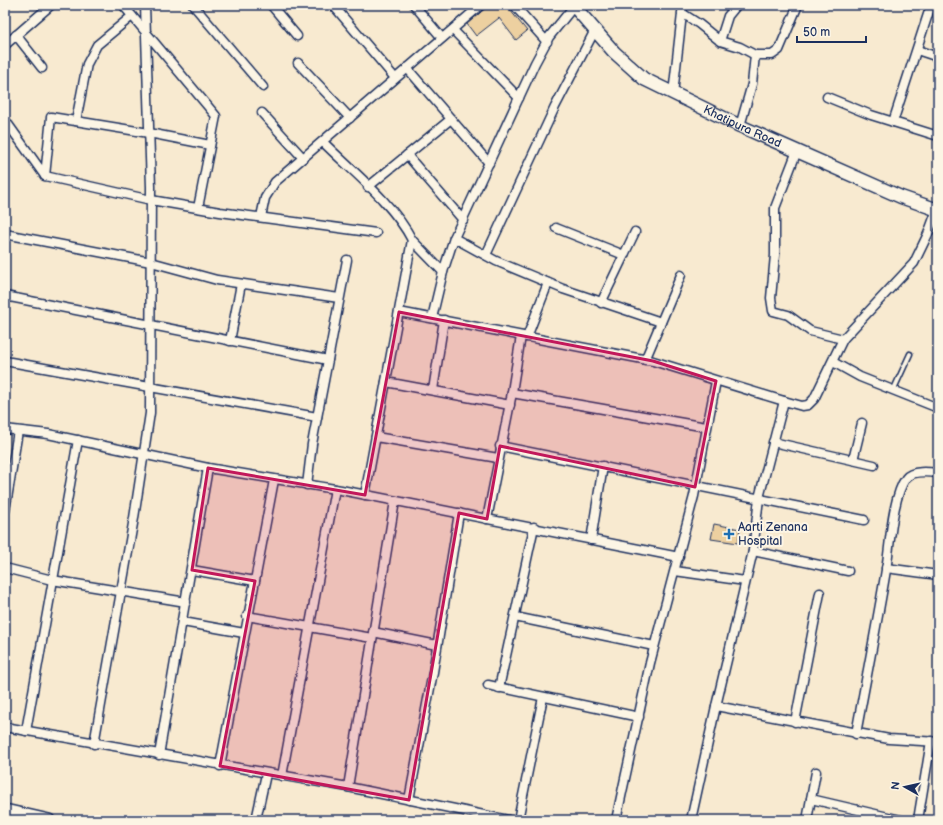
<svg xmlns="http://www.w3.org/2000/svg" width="943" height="825" font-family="'Balsamiq Sans',sans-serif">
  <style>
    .building { fill: #edd0a0; stroke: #1b2f5e }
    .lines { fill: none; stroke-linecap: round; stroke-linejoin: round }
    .service-casing { stroke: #1b2f5e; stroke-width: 7 }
    .minor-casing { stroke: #1b2f5e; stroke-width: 11 }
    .tertiary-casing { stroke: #1b2f5e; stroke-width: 14 }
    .secondary-casing { stroke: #1b2f5e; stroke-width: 15 }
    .service { stroke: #fcf5e5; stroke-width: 4 }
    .minor { stroke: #fcf5e5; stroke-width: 8 }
    .tertiary { stroke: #fcf5e5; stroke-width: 11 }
    .secondary { stroke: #fcf5e5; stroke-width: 12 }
    .marked { fill: #c2185b; fill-opacity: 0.2; stroke: #c2185b; stroke-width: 3; stroke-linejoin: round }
    .poi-dot { fill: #1f6fb2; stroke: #fcf5e5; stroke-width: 1.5 }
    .labels { text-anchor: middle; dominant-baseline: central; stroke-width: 4; stroke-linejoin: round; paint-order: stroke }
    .street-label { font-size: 12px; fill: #1b2f5e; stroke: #fcf5e5 }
    .poi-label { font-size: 12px; fill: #1b2f5e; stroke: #fcf5e5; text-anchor: start }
  </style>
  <rect width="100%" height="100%" fill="#f8ead0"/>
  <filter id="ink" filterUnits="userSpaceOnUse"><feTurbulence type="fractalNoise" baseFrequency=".025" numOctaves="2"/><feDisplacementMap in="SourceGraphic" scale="8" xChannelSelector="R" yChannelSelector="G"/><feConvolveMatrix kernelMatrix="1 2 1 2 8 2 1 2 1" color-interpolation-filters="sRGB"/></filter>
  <g filter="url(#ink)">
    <g class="building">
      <polygon points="489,5 506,5 527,31 516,40 499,18 476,36 467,24"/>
      <polygon points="714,524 740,529 738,543 711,539"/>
    </g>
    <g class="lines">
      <g class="service-casing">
        <polyline id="service" points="893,391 910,354"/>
      </g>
      <g class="minor-casing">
        <g id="minor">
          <polyline points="123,5 216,116 198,208"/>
          <polyline points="193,5 263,87"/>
          <polyline points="271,5 297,36"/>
          <polyline points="333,5 395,78"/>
          <polyline points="414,5 442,38"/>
          <polyline points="514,5 547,42"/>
          <polyline points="682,13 699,24 720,41 740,47 755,55"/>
          <polyline points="453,30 519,98"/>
          <polyline points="16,35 42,68"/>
          <polyline points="720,41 728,16 737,5"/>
          <polyline points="5,45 51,5"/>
          <polyline points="917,50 938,57"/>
          <polyline points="298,63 350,118"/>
          <polyline points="407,68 489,163"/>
          <polyline points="673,94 683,5"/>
          <polyline points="827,97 871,115 938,136"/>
          <polyline points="262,113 303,158"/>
          <polyline points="5,120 45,176 151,200 220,212 376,233"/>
          <polyline points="76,121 87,64 97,45 132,16"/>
          <polyline points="893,122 931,5"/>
          <polyline points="740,126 752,84 755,55 772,55 779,50 798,5"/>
          <path d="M323,142C353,172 393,203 412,240L365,495"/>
          <polyline points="797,151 775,208 775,255 771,298 773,311 788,315 810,331 843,339"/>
          <polyline points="407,155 463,220"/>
          <polyline points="45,176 51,117 149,133 210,145"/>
          <polyline points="368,187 451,119"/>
          <polyline points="261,217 265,198 275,182 481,5"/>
          <polyline points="556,228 624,255 601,303"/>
          <polyline points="5,234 151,262 217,280 339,298"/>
          <polyline points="454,238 496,261 563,289 661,322"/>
          <polyline points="412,240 443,272"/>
          <polyline points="486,255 555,107 595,30"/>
          <polyline points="624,255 635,232"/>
          <polyline points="5,296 328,360"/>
          <polyline points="399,312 653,361 784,401"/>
          <polyline points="432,318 443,272 454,238 535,63 549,37 574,6"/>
          <polyline points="527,337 548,283"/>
          <polyline points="230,341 241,284"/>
          <polyline points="645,360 681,275"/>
          <polyline points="5,361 317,417"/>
          <polyline points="833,362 860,377 938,408"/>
          <polyline points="386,382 510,405"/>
          <polyline points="433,390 444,320"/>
          <polyline points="512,393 706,427"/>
          <polyline points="5,429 48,434 208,468 341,490 679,557"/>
          <polyline points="376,437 498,458"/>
          <polyline points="773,442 874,465"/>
          <polyline points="500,446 864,520"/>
          <polyline points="853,460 862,423"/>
          <polyline points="307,485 312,444 347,260"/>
          <polyline points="5,511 18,431"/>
          <polyline points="487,519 511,398 521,336"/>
          <polyline points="591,540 603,466"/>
          <polyline points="753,551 848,571"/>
          <polyline points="5,568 52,580 186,602"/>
          <polyline points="886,568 938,575"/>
          <polyline points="192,570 255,581"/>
          <polyline points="675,571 745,581"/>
          <polyline points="247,616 372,638"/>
          <polyline points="515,617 654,646"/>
          <polyline points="183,622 244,633"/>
          <polyline points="373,632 437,645"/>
          <polyline points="488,685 639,717"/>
          <polyline points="499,688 534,527"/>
          <polyline points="716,706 889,739 938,742"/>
          <polyline points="795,722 820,593"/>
          <polyline points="5,727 348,787 508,820"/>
          <polyline points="26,731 78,440"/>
          <path d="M856,734C866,679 877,624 886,570C890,546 892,497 906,478C912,470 929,472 938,473"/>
          <polyline points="94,744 134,518 150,413 151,187 145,5"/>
          <polyline points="159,755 208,468"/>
          <polyline points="220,766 274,480"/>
          <polyline points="282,776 335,489"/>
          <polyline points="348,787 395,501"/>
          <polyline points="811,799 901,820"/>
          <polyline points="409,800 433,672 459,513"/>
          <polyline points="256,820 266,774"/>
          <polyline points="518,820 543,697"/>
          <polyline points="616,820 650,663 694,496 716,381"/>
          <polyline points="691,820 716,706 753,551 759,498 784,401 802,406 808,405 814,399 843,339 914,263 928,234 937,210"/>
          <polyline points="807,820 816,772"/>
          <polyline points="918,820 931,741"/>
        </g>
      </g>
      <g class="tertiary-casing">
        <polyline id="tertiary" points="5,810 49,820"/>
      </g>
      <g class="secondary-casing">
        <g id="secondary">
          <path id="s1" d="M573,5L614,52L644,79L740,126L901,197L938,210"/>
        </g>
      </g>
      <use href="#service" class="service"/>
      <use href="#minor" class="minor"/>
      <use href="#tertiary" class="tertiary"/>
      <use href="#secondary" class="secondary"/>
    </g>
  </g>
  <path class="marked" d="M399,312L653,361L716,381L695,487L500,446L487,519L459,513L409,800L220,766L255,581L192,570L208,468L365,495Z"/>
  <path class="poi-dot" d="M727 528h4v4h4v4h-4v4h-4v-4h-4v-4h4z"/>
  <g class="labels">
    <g class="street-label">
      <text stroke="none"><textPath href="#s1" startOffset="212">Khatipura Road</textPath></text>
    </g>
    <g class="poi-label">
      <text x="738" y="527">Aarti Zenana<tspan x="738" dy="14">Hospital</tspan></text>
    </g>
  </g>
  <rect width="943" height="825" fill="none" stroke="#fcf5e5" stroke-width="20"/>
  <rect x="10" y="10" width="923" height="805" fill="none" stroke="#1b2f5e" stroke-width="1.5" filter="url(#ink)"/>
  <g transform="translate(905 787) rotate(278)" stroke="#fcf5e5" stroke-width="3" paint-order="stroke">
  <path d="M0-3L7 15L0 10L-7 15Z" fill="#1b2f5e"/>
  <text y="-6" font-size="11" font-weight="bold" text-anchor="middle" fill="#1b2f5e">N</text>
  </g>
  <path d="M797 36v6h69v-6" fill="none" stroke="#1b2f5e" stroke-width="2"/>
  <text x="803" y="36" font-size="12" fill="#1b2f5e" stroke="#fcf5e5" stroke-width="3" paint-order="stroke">50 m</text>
</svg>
